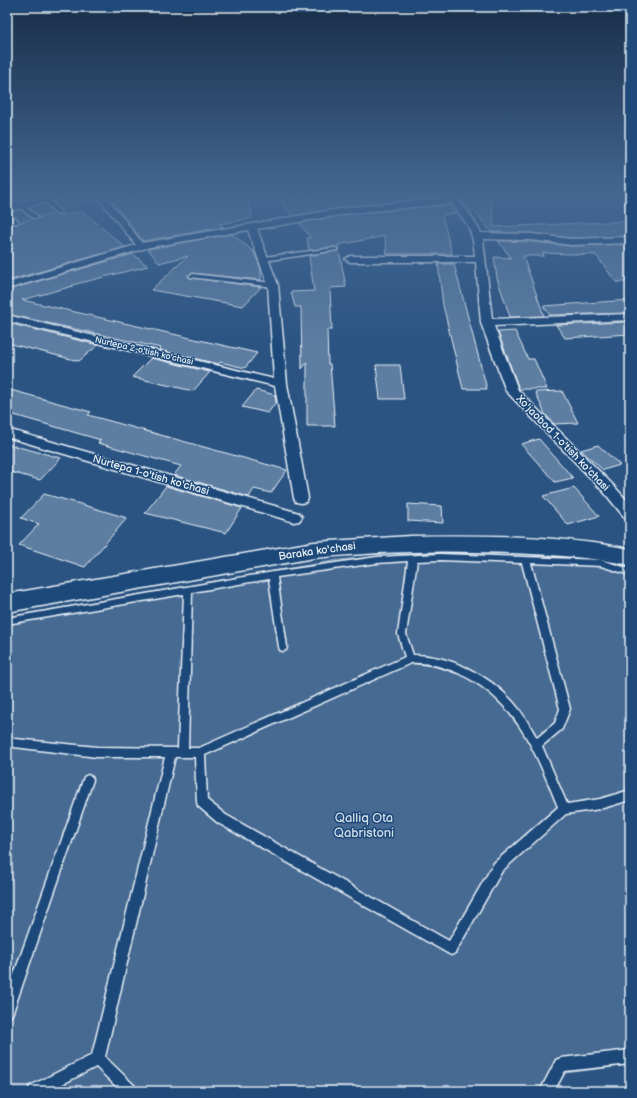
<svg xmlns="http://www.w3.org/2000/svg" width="637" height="1098" font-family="'Balsamiq Sans',sans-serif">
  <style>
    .green { fill: #476b93; stroke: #98aec6 }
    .building { fill: #5d7da1; stroke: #e8f1f8 }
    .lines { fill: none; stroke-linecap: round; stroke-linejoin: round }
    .service-casing { stroke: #e8f1f8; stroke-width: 3 }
    .minor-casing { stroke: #e8f1f8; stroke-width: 3 }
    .tertiary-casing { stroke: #e8f1f8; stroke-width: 3 }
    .secondary-casing { stroke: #e8f1f8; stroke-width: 3 }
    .service { fill: #1f4a7a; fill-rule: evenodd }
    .minor { fill: #1f4a7a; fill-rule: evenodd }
    .tertiary { fill: #1f4a7a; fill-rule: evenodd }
    .secondary { fill: #1f4a7a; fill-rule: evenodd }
    .labels { text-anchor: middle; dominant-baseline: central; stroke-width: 3; stroke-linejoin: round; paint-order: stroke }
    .far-street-label { font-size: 9px; fill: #e8f1f8; stroke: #1f4a7a }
    .street-label { font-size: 11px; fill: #e8f1f8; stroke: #1f4a7a }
    .near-park-label { font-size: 13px; fill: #d0dde9; stroke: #1f4a7a }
  </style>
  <rect width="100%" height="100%" fill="#2b5482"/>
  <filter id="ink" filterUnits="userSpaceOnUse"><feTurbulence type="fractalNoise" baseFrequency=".025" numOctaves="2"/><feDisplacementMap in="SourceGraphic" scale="8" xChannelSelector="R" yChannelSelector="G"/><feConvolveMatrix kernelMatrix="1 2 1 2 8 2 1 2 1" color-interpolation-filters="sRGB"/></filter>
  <g filter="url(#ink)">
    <g class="green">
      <polygon points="77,195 95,195 99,200 7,223 7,211"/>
      <polygon points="437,552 604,561 630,568 630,1065 565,1073 555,1091 7,1091 7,617 338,560"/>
    </g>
    <g class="building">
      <polygon points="147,195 248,195 252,218 219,224 224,227 143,241 112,202"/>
      <polygon points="324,195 444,195 444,197 351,206 293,216 280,201"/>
      <polygon points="456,195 491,195 494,227 630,221 630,236 571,238 532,233 491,232 474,210 469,211"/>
      <polygon points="450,205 457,213 442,215 452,254 387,254 385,236 338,245 346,287 330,288 332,330 327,330 328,364 330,364 335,426 307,426 307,362 302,369 301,307 295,307 291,292 314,291 309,256 337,251 338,249 335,247 309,250 307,238 311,238 299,223 351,214"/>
      <polygon points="82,211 125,247 7,281 7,225 18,224 20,222 54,214 56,216"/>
      <polygon points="232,234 254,252 261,269 261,280 192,273 188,276 190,278 261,287 243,306 151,290 188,256 159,263 148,249"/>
      <polygon points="498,241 532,242 571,246 630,244 630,282 616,282 596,255 543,253 544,256 523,256 544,316 510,317 497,278 494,257 511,258"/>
      <polygon points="133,254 148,266 72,285 73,286 22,300 257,353 245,368 220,362 218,364 159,350 161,348 7,314 7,290"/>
      <polygon points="438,264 454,264 487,389 463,389 443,305"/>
      <polygon points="630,300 630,313 550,315 543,306"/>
      <polygon points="630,322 630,334 565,338 556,325"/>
      <polygon points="7,323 98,345 79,361 7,343"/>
      <polygon points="515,331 528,359 534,359 547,389 519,389 498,332"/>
      <polygon points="151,358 210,372 193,391 132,377"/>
      <polygon points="376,365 400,365 404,399 380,399"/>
      <polygon points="7,389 91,412 88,415 287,470 271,493 254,489 249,497 174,475 181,466 98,443 101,440 7,413"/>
      <polygon points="256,390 275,395 276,402 268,413 242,407"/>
      <polygon points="562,391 578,423 554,424 545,414 535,392"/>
      <polygon points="539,439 573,478 555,482 521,444"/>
      <polygon points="7,444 61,458 40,480 7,471"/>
      <polygon points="598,445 620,465 603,470 581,450"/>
      <polygon points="166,486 242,508 226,533 145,513"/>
      <polygon points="574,488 599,516 568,525 543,496"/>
      <polygon points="44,494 77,503 127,518 85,567 19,545 39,524 21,518"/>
      <polygon points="408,504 442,506 443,523 408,521"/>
    </g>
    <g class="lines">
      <g class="service-casing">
        <g id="service">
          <polygon points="23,195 28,195 33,202 33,203 29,203"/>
          <polygon points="43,198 47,198 60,211 60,213 56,213 43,200"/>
          <polygon points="18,204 22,204 37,216 37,218 33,218 18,206"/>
          <polygon points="7,211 18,221 18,223 14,223 7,215"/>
          <polygon points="335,248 337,249 337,250 264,261 261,259 264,257"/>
          <polygon points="192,274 273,283 276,285 273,287 190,277 189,276"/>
          <path d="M440,554L601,560L630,569V575L601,566L531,563L570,709L562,729L542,746L567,804L600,799L630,790V800L600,809L566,814L502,871L455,953L451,955L218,823L198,806L197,802L195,757H175L105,1057L135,1086L137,1091H121L96,1067L49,1091H28L30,1086L92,1055L165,757H97L14,747L7,745V736L15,739L97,747L178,748L184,594L7,624V618L273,572L377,557ZM440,560L522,563L560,709L555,723L537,738C530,726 523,713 513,702C489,675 450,655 413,655L406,634L417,561ZM408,561L398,634L405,657L199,748H188L192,592L269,579L279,647L280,650L283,651L286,650L287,647L277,577L377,563ZM411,663C427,662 443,667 458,673C516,699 536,753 558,807L494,863L449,941L226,815L207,800L205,755Z"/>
          <polygon points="88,775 92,777 93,780 13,1012 11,1016 7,1018 7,994 83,780 84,777"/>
          <polygon points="630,1050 630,1064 565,1071 554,1091 540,1091 556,1060 561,1058"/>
        </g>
      </g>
      <g class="minor-casing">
        <g id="minor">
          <path d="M96,195H105L142,243L351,207L447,198L445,195H454L471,216L481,233L532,234L571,239L630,237V243L571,245L532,240L483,239L492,319L630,314V320L494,326L518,390L613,485L630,504V519L625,518L603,491L506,391L481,323L476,262H350L345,259L350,256H475C473,229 467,223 451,203L351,213L257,229L278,285L287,384L308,498L306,502L301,503L296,502L294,498L275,386L7,321V315L274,379L268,285L248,230L150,247L7,289V283L136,245Z"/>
          <polygon points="7,429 299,513 302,517 299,521 294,522 7,437"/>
        </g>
      </g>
      <g class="tertiary-casing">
        <polygon id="tertiary" points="46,195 69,195 67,197 7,212 7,204"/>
      </g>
      <g class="secondary-casing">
        <path id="secondary" d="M411,536C484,535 559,535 630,549V565C591,557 552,555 512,553C446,550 380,551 314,558L7,612V594L314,542Z"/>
      </g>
      <use href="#service" class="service"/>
      <use href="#minor" class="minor"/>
      <use href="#tertiary" class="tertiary"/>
      <use href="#secondary" class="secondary"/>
    </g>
  </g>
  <linearGradient id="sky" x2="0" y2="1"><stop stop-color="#182e48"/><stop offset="0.56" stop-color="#446792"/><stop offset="1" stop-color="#446792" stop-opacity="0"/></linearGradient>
  <rect width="637" height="349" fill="url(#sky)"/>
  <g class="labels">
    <g class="far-street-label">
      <text transform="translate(144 351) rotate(13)">Nurtepa 2-o'tish ko'chasi</text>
    </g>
    <g class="street-label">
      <text transform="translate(563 443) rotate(46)">Xo'jaobod 1-o'tish ko'chasi</text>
      <text transform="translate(151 475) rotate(16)">Nurtepa 1-o'tish ko'chasi</text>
      <text transform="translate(317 551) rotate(-8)">Baraka ko'chasi</text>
    </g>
    <g class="near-park-label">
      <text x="364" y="818">Qalliq Ota<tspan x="364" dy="15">Qabristoni</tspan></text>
    </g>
  </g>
  <rect width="637" height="1098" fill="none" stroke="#1f4a7a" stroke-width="24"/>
  <rect x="12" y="12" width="613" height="1074" fill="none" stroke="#e8f1f8" stroke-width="1.5" filter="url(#ink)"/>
</svg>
